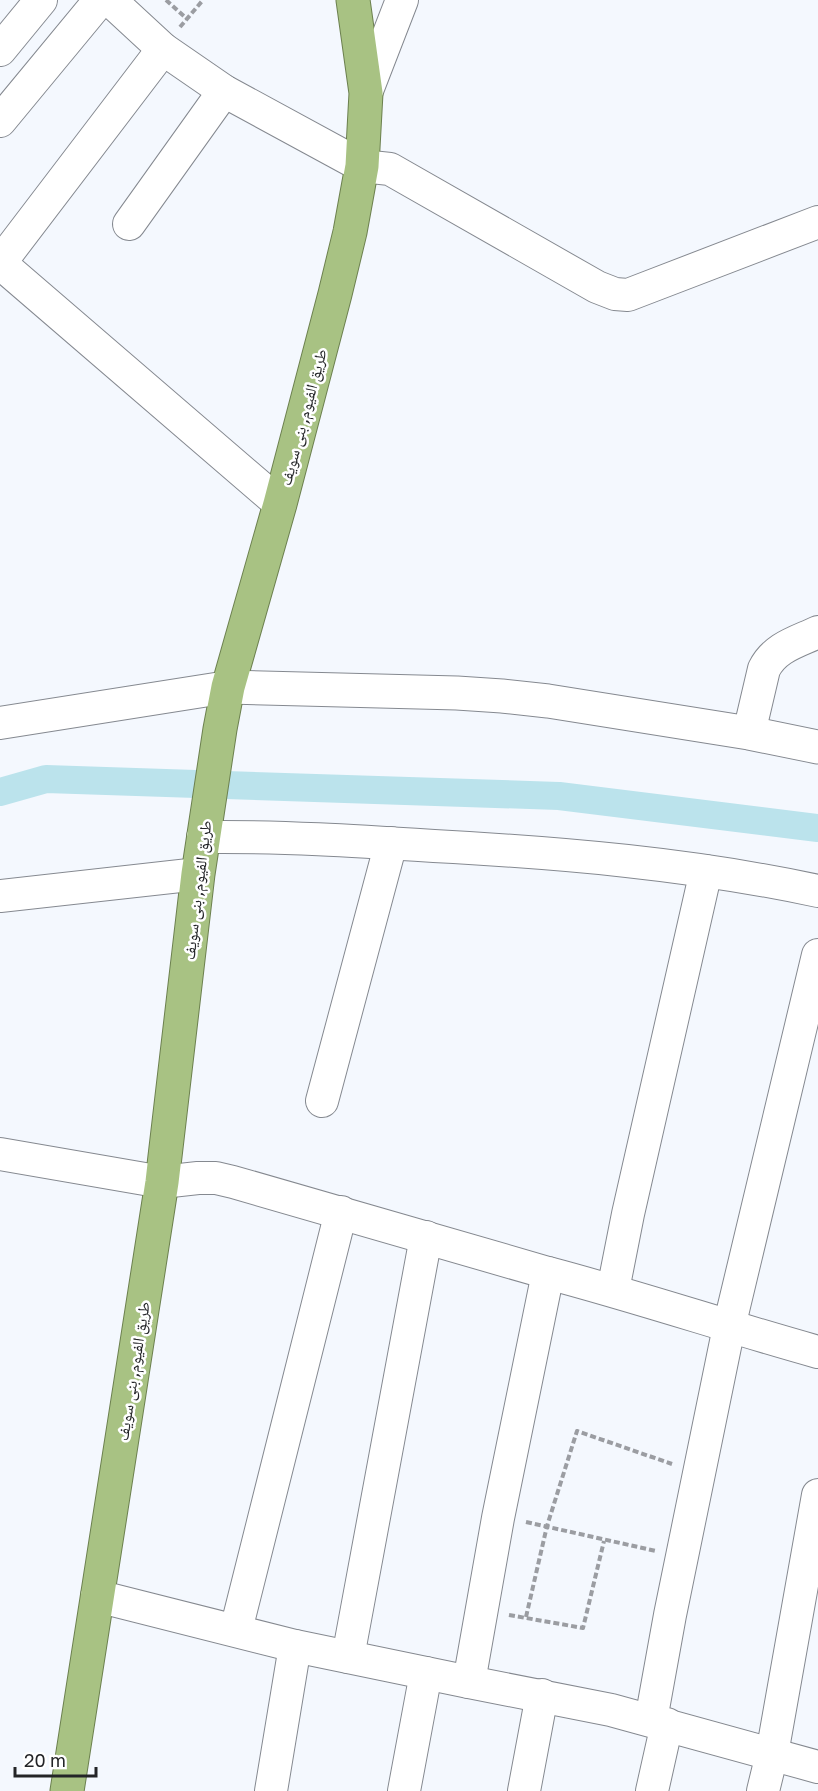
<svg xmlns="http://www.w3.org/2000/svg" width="818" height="1791" font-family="'Golos Text','Noto Naskh Arabic',sans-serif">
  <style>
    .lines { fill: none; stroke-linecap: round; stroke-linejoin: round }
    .canal { stroke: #bbe3ec; stroke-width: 28 }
    .minor-casing { stroke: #858990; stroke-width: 34 }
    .tertiary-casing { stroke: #858990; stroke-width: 35 }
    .trunk-casing { stroke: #6c804f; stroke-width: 35 }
    .path { stroke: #9b9da2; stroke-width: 4; stroke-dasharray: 6 3; stroke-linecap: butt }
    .minor { stroke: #fff; stroke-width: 32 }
    .tertiary { stroke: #fff; stroke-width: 33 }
    .trunk { stroke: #a8c283; stroke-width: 33 }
    .labels { text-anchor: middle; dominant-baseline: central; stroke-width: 5; stroke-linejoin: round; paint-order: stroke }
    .street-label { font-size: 16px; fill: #232427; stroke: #fff }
  </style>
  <rect width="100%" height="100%" fill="#f4f8fe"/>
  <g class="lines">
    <polyline class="canal" points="0,792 46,779 559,796 818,828"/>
    <g class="minor-casing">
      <g id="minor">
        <polyline points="110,0 163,49 224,91 362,166 390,169 597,287 615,294 628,295 818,222"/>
        <polyline points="0,50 41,0"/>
        <polyline points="366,93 402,0"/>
        <polyline points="0,121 100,0"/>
        <polyline points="129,224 224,91"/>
        <polyline points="0,263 280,504"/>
        <polyline points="0,263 163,49"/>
        <polyline points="0,723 228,687"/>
        <path d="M749,733L764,669C775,647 797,642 818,632"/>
        <path d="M203,837C280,836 357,841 434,846C563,853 692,864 818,891"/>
        <polyline points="0,896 198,874"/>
        <polyline points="322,1101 391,843"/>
        <polyline points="0,1154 162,1182 198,1178 216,1178 233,1182 548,1273 498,1518 469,1682 295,1646 97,1596"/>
        <path d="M548,1273C639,1297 728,1327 818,1352"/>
        <polyline points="613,1290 628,1214 706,871"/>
        <polyline points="236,1630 341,1212"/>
        <polyline points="348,1657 426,1237"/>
        <polyline points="469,1682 611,1710 818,1767"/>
        <polyline points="651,1720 670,1615 729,1327 818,955"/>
        <polyline points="271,1791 295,1646"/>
        <polyline points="404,1791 426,1673"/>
        <polyline points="524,1791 542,1695"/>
        <polyline points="652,1791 667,1724"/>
        <polyline points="763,1791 772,1754 818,1495"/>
      </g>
    </g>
    <g class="tertiary-casing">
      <polyline id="tertiary" points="228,687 457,693 502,696 548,701 749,733 818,747"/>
    </g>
    <g class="trunk-casing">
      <polyline id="trunk" points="67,1791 162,1182 198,874 220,729 228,687 280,504 335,294 350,232 362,166 366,93 353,0"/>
    </g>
    <g class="path">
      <polyline points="166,0 187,19"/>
      <polyline points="180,27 203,0"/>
      <polyline points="526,1522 656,1551"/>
      <polyline points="509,1615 583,1628 604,1541"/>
      <polyline points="526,1617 547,1526 577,1431 672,1464"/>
    </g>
    <use href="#minor" class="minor"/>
    <use href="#tertiary" class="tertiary"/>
    <use href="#trunk" class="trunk"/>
  </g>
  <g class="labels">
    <g class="street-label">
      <text transform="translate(303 417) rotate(-75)">طريق الفيوم, بنى سويف</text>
      <text transform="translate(197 890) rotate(-83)">طريق الفيوم, بنى سويف</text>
      <text transform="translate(133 1371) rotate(-81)">طريق الفيوم, بنى سويف</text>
    </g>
  </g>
  <path d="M15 1767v9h81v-9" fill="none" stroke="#232427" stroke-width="3"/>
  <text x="24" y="1767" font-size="18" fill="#232427" stroke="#ffffff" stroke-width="4.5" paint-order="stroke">20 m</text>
</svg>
